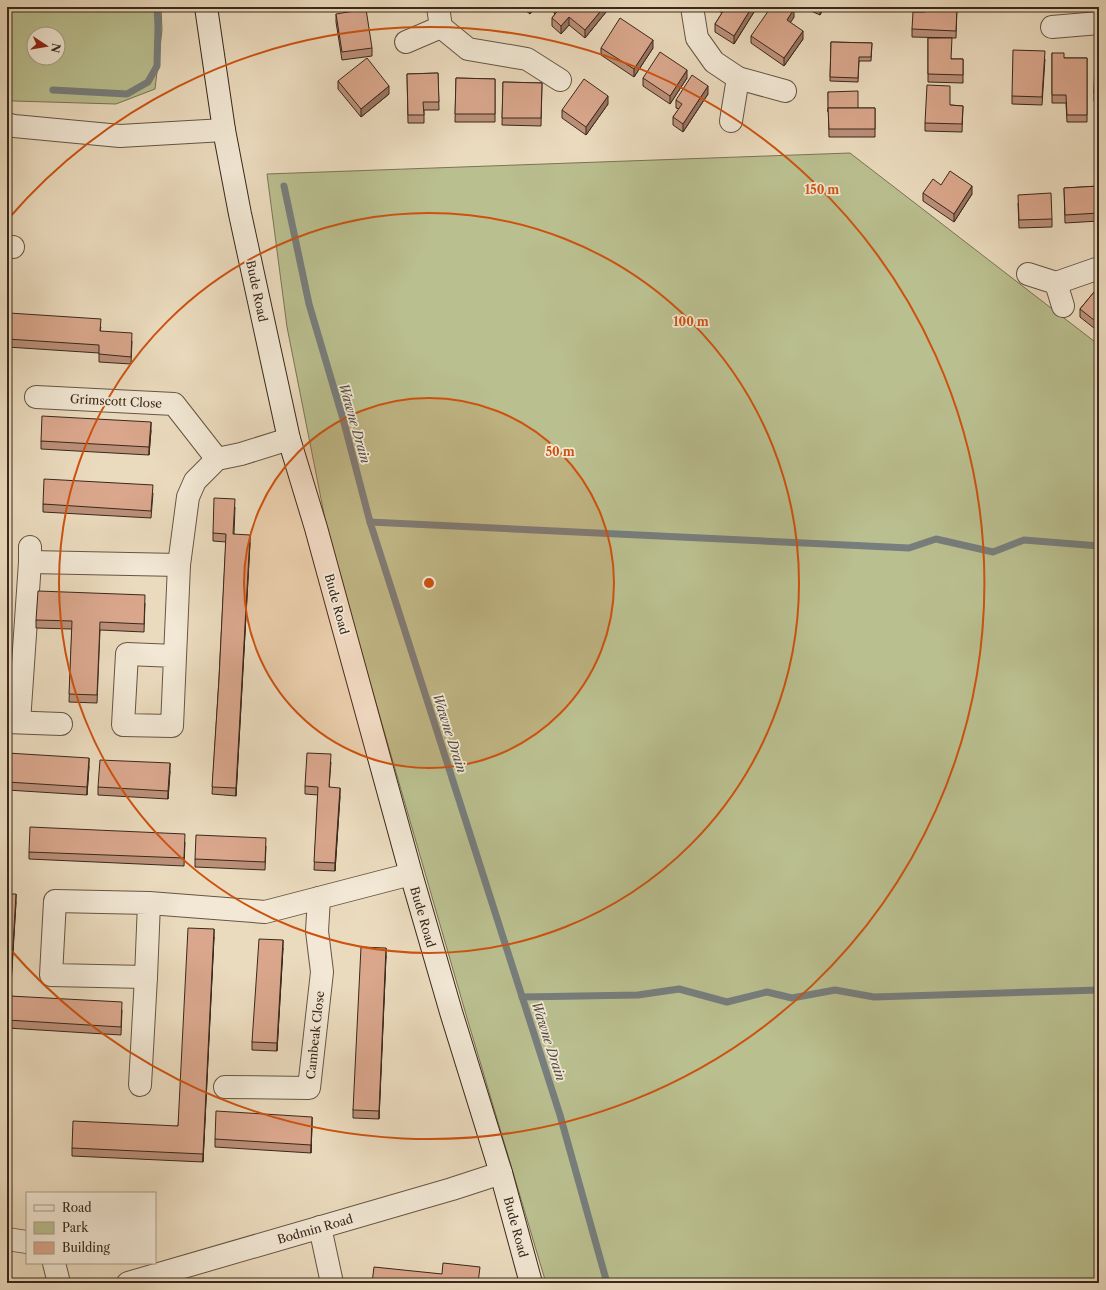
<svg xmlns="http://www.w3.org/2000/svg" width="1106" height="1290" font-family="'Libre Caslon Text',serif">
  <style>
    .green { fill: #babf8f; stroke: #7a7455; fill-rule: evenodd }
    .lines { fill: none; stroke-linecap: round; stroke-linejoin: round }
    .stream { stroke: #777e7d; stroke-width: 7 }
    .street-casing { stroke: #654; stroke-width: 24 }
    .secondary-casing { stroke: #3a281b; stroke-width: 24 }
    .street { stroke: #f2e8d5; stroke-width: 22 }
    .secondary { stroke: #f2e8d5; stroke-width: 22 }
    .wall { fill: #bb9079; stroke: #3a281b }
    .shaded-wall { fill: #997563; stroke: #3a281b }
    .building { fill: #daa78d; stroke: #3a281b }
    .ring { fill: none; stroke: #ce520e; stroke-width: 2 }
    .labels { text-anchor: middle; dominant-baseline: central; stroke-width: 3.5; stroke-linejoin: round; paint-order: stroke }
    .street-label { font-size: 12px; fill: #3a281b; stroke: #f2e8d5 }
    .water-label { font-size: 13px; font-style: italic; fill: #534c44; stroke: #f2e8d5 }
    .centre { fill: #ce520e; stroke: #f2e8d5; stroke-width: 2 }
    .ring-label { font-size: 12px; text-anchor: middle; font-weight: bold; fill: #ce520e; stroke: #f2e8d5; stroke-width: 3.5; stroke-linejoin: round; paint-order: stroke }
  </style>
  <rect width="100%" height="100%" fill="#ebdbbe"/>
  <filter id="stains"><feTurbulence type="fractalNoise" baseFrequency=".005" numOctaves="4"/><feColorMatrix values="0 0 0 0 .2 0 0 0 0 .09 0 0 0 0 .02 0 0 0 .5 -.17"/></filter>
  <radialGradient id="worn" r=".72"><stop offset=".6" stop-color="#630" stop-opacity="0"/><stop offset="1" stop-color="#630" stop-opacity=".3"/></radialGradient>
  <g class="green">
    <path d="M7,7H161L162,30L155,89L116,104L14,101L7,100ZM34,34H58V58H34Z"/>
    <polygon points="850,153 1099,345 1099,1283 546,1283 467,1018 330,544 287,327 267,174"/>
  </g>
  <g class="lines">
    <g class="stream">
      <polyline points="53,90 127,94 148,82 157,66 158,26 157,7"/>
      <polyline points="284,186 309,304 343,419 370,522 560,1115 607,1283"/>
      <polyline points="370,522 909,548 936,539 993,552 1024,540 1099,546"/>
      <polyline points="522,997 638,995 679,989 727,1002 767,992 792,998 835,990 874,997 1099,990"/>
    </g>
    <g class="street-casing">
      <g id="street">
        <polyline points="438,7 441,27 468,49 527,59 560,80"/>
        <polyline points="692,7 697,38 714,62 738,78 785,91"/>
        <polyline points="1052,27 1099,23"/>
        <polyline points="406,42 441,27"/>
        <polyline points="731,121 738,78"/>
        <polyline points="7,124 14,126 120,136 224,130"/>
        <polyline points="7,247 13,247"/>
        <polyline points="1028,274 1056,283 1063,306"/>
        <polyline points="1056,283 1099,268"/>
        <polyline points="36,397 174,404 217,459"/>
        <polyline points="30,562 179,565"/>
        <polyline points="175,656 127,654 123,725 172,726 179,565 188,497 195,481 217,459 241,454 289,439"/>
        <polyline points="7,722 61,724"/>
        <polyline points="19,722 30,562 30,547"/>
        <polyline points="149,903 146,977 51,975 55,901 149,903 265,912 411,874"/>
        <polyline points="140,1085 146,977"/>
        <polyline points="225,1087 309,1088 322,972 317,931 319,898"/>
        <polyline points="320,1227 332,1283"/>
        <polyline points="7,1239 27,1242"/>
        <polyline points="54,1263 59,1283"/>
        <polyline points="128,1283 452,1189 501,1173"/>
      </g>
    </g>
    <g class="secondary-casing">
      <polyline id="secondary" points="206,7 224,130 240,214 289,439 316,528 411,874 451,1012 501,1173 531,1283"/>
    </g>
    <use href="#street" class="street"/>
    <use href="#secondary" class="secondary"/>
  </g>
  <g class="wall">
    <polygon points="521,7 535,7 530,14"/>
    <polygon points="554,7 606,7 606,12 585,38 569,25 561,34 552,26 552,18 555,14 554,13"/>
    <polygon points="717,7 754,7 754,12 734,44 715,32 715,24 722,13 717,10"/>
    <polygon points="802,7 824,7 820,15"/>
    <polygon points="957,7 956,38 912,37 912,29 925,12"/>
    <polygon points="336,14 372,48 372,56 342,60 336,22"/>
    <polygon points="794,17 790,22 803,39 784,66 751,43 751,36"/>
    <polygon points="928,38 952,59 963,59 963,83 928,82"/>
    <polygon points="831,42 872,43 871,61 859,61 858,82 830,81"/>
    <polygon points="601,48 653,48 634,77 601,55"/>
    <polygon points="1052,53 1064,58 1087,58 1087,122 1067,122 1066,103 1052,103"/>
    <polygon points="1095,57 1099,57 1099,101 1094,101"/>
    <polygon points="1045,59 1042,105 1012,104 1012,96"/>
    <polygon points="438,73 439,110 424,110 424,123 408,123 407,74"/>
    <polygon points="456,78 495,79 495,122 455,122"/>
    <polygon points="643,78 687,78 670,104 643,86"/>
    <polygon points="338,81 389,94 361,117 338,89"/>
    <polygon points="503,82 542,83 541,126 502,125"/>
    <polygon points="828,92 858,108 875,108 875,137 829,137"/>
    <polygon points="708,94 683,132 673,125 673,117 679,109 676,108 676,100"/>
    <polygon points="608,104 586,135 562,118 562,110"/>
    <polygon points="950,105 963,106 962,132 925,131 925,123"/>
    <polygon points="941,185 972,194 954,222 923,201 923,193"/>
    <polygon points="1099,186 1099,221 1065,223 1064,188"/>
    <polygon points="1018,203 1052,219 1052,227 1019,228"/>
    <polygon points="7,264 11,264 10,294 7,294"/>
    <polygon points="1099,286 1099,332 1080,317 1080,309"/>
    <polygon points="101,327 100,331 132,341 131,364 99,362 99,353 7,347 7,339"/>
    <polygon points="151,430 149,455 41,449 41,441"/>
    <polygon points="153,493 151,518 43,512 43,504"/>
    <polygon points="235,507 234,534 250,543 236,796 212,794 219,679 226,542 213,541 213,533"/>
    <polygon points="145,603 144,632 100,630 97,703 69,702 72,629 36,628 36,620"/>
    <polygon points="7,753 89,766 87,795 7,790"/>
    <polygon points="331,762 329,788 340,796 335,871 314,870 318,795 305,794 305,786"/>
    <polygon points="170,771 168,799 98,795 98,787"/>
    <polygon points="185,842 184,866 29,859 29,852"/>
    <polygon points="266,846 265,870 195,867 195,859"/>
    <polygon points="7,894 16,902 10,996 122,1010 121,1035 7,1028"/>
    <polygon points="214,937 203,1162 72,1156 72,1148 178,1126"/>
    <polygon points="283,948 277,1051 252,1050 252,1042"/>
    <polygon points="386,956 379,1119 353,1118 353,1110"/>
    <polygon points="312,1125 311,1153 215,1147 215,1139"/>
  </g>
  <g class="shaded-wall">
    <polygon points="530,7 535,7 530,14"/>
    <polygon points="604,7 606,7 606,12 585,38 585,30"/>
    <polygon points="752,7 754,7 754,12 734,44 734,36"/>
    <polygon points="820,7 824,7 820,15"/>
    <polygon points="794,9 794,17 787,28 787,20"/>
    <polygon points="569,17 569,25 561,34 561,26"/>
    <polygon points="803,31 803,39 784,66 784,58"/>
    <polygon points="653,40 653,48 634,77 634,69"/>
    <polygon points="687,70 687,78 670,104 670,96"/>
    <polygon points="389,86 389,94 361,117 361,109"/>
    <polygon points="708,86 708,94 683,132 683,124"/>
    <polygon points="608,96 608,104 586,135 586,127"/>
    <polygon points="972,186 972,194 954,222 954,214"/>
    <polygon points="151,422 151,430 149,455 149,447"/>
    <polygon points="250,535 250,543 236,796 236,788"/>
    <polygon points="89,758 89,766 87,795 87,787"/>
    <polygon points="170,763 170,771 168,799 168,791"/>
    <polygon points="340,788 340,796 335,871 335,863"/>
    <polygon points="16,894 16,902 10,1004 10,996"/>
    <polygon points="214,929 214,937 203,1162 203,1154"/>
    <polygon points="283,940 283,948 277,1051 277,1043"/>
    <polygon points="386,948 386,956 379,1119 379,1111"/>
    <polygon points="312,1117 312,1125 311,1153 311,1145"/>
  </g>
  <g class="building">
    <polygon points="557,7 604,7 585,30 569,17 561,26 552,18 559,9"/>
    <polygon points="724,7 752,7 734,36 715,24 725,8"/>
    <polygon points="771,7 791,7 794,9 787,20 803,31 784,58 751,36"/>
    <polygon points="925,7 957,7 956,31 912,29 913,12 925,12"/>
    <polygon points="366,9 372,48 342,52 336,14"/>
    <polygon points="620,18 653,40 634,69 601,48"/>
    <polygon points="928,38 952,38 951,59 963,59 963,75 928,74"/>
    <polygon points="831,42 872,43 871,57 859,57 858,78 830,77"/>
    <polygon points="1013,50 1045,51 1042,97 1012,96"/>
    <polygon points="660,52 687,70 670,96 643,78"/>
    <polygon points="1052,53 1064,53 1064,58 1087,58 1087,115 1067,115 1066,95 1052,95"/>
    <polygon points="1095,57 1099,57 1099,93 1094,93"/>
    <polygon points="367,58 389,86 361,109 338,81"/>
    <polygon points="438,73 439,102 423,102 424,115 408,115 407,74"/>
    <polygon points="692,75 708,86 683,124 673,117 682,104 676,100"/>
    <polygon points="456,78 495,79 495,114 455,114"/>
    <polygon points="584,79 608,96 586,127 562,110"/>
    <polygon points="503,82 542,83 541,118 502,118"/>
    <polygon points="927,85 950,86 950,105 963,106 962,124 925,123"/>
    <polygon points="858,91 858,108 828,108 828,112 828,92"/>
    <polygon points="828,108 875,108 875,129 829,129"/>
    <polygon points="950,171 972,186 954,214 923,193 933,179 941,185"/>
    <polygon points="1099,186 1099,213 1065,215 1064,188"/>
    <polygon points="1051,193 1052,219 1019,220 1018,195"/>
    <polygon points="7,264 11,264 10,286 7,286"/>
    <polygon points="1099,286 1099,324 1080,309"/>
    <polygon points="9,313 101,319 100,331 132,333 131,357 99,354 99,345 7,339"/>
    <polygon points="42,416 151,422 149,447 41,441"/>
    <polygon points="44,479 153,485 151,511 43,504"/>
    <polygon points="214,498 235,499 233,534 250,535 236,788 212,787 219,679 226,534 213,533"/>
    <polygon points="38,591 145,595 144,624 100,622 97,695 69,694 72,621 36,620"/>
    <polygon points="7,753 89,758 87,787 7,782"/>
    <polygon points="307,753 331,754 329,787 340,788 335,863 314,862 318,787 305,786"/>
    <polygon points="100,760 170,763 168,791 98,787"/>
    <polygon points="30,827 185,834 184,858 29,852"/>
    <polygon points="196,835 266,838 265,862 195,859"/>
    <polygon points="7,894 16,894 10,996 122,1002 121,1027 7,1020"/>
    <polygon points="188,928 214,929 203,1154 72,1148 73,1121 178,1126"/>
    <polygon points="259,939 283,940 277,1043 252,1042"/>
    <polygon points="361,947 386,948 379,1111 353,1110"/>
    <polygon points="216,1111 312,1117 311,1145 215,1139"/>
    <polygon points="443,1263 480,1267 478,1283 372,1283 374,1267 442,1274"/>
  </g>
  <circle cx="429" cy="583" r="185" fill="#ce520e" fill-opacity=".12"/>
  <g class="ring">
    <circle cx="429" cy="583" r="185"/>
    <circle cx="429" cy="583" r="370"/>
    <path d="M9 218A556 556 0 1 1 9 948"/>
  </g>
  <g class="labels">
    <g class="street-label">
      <text transform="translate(257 291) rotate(78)">Bude Road</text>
      <text transform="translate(116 401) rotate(3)">Grimscott Close</text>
      <text transform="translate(337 604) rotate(75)">Bude Road</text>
      <text transform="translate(423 917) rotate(74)">Bude Road</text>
      <text transform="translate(315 1035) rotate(-84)">Cambeak Close</text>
      <text transform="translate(516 1227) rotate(75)">Bude Road</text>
      <text transform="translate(315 1229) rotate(-16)">Bodmin Road</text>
    </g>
    <g class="water-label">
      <text transform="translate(355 423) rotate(74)">Wawne Drain</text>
      <text transform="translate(450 733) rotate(72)">Wawne Drain</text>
      <text transform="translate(549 1041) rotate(72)">Wawne Drain</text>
    </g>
  </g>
  <circle cx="429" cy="583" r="6" class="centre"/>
  <g class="ring-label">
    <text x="822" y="194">150 m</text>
    <text x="691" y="326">100 m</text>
    <text x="560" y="456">50 m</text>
  </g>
  <rect width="1106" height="1290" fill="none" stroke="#ebdbbe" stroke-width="24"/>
  <rect x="8" y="8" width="1090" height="1274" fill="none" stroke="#3a281b" stroke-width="2"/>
  <rect x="12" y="12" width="1082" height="1266" fill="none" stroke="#3a281b"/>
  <rect x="26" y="1192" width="130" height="72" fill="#f2e8d5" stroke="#a89b8b"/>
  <rect x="34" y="1205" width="20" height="6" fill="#f2e8d5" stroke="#a89b8b"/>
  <text x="62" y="1212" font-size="12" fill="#3a281b">Road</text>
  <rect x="34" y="1222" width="20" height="12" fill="#babf8f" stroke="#a89b8b"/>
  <text x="62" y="1232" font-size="12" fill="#3a281b">Park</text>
  <rect x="34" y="1242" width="20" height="12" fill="#daa78d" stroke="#a89b8b"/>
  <text x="62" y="1252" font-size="12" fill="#3a281b">Building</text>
  <g transform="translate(46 46) rotate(102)"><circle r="19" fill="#f2e8d5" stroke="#a89b8b"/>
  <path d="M0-3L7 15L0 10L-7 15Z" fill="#8f2418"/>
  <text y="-6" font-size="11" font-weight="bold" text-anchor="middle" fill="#3a281b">N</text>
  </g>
  <rect width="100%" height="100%" filter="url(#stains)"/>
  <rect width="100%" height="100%" fill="url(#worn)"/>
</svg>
